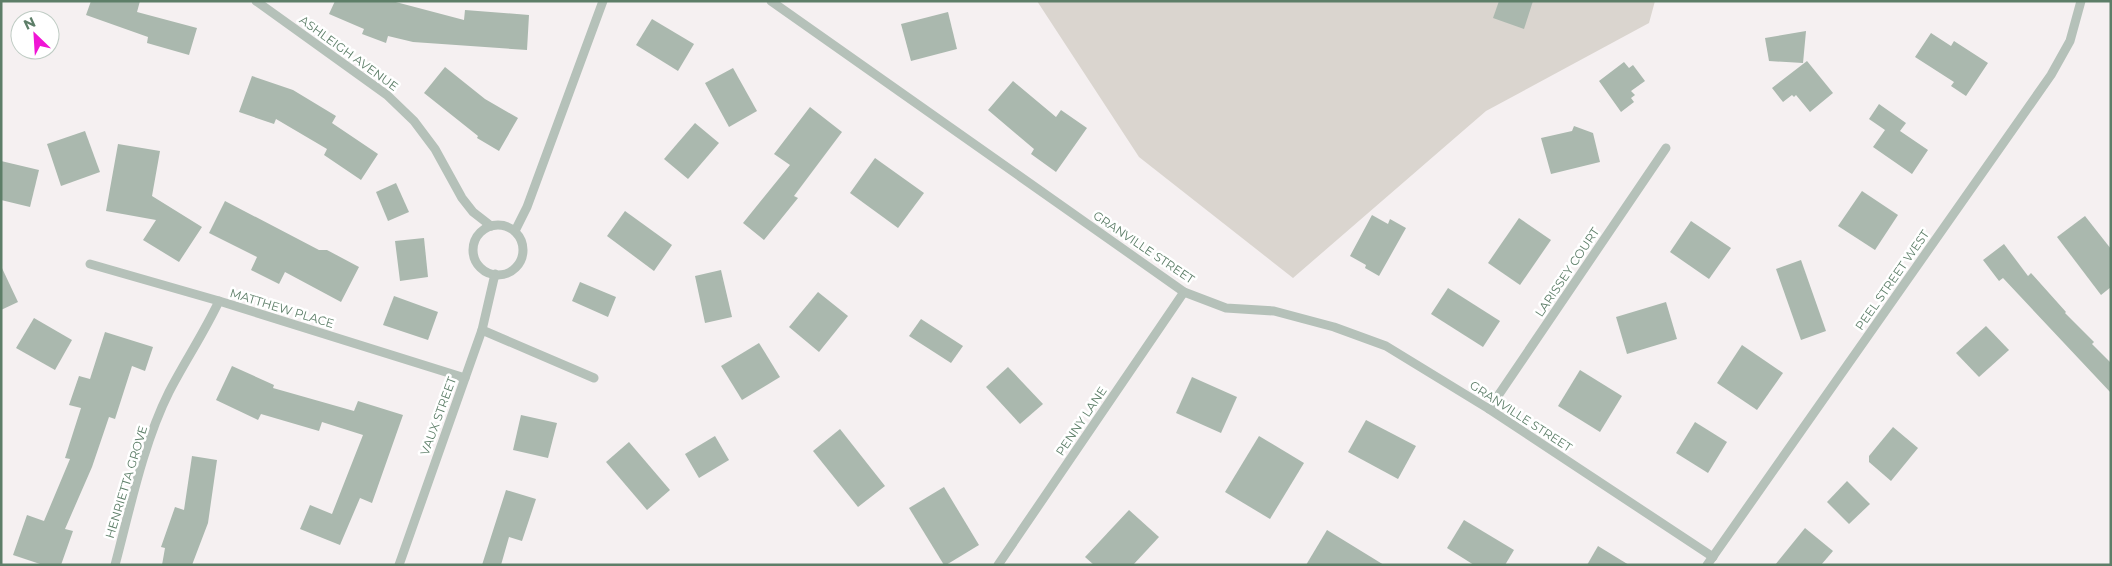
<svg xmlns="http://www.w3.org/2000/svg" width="2112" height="566" font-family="Montserrat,sans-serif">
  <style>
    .green { fill: #dad5cf }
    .building { fill: #aab8ae }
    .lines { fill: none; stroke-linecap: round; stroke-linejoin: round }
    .minor { stroke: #b5c1b9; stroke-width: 9 }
    .labels { text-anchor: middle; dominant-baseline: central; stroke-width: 5; stroke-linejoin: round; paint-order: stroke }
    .street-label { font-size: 12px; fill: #5d7e68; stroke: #fff }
  </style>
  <rect width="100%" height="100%" fill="#f5f0f1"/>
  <polygon class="green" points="1037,1 1655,1 1649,23 1486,111 1293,278 1139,157"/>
  <g class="building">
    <polygon points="91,1 140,1 137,12 197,28 189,55 147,43 148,37 86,15"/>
    <polygon points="335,1 392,1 464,20 465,10 529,15 527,50 413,42 388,36 386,43 362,34 364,29 329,14"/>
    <polygon points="1499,1 1533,1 1524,29 1493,18"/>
    <polygon points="948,12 957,49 911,61 901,24"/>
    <polygon points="652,19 694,44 678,71 636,45"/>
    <polygon points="1806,31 1803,63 1769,61 1765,38"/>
    <polygon points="1931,33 1951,46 1954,41 1988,63 1966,96 1951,86 1954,82 1915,57"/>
    <polygon points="1807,61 1833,93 1810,112 1796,95 1794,97 1792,95 1783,102 1772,88"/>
    <polygon points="1624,62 1629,68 1633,65 1645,81 1631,91 1635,95 1631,98 1634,102 1621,112 1599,81"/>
    <polygon points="445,67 485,99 518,118 499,151 477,138 478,136 424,93"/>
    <polygon points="733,68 757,111 729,127 705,83"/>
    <polygon points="252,76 293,90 336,116 332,123 378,154 361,180 324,155 327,149 276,119 274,124 239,112"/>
    <polygon points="1013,81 1056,117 1061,110 1087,128 1056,172 1031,154 1034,149 988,110"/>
    <polygon points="1879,104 1906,123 1900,131 1928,150 1912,174 1873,147 1885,130 1869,119"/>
    <polygon points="810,107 842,132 794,196 798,198 764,240 743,223 790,165 774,154"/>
    <polygon points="695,123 719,143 688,179 664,159"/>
    <polygon points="1574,126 1593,133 1600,162 1551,174 1541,138 1572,131"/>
    <polygon points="85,131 100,172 61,186 47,144"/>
    <polygon points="118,144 160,151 152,196 202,227 179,262 143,240 156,220 106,211"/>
    <polygon points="875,158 924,193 898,228 850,193"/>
    <polygon points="1,161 39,170 30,207 1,200"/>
    <polygon points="396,183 409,212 388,221 376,192"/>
    <polygon points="1862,191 1898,215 1875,250 1838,226"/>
    <polygon points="225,201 319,250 327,250 359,267 341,302 285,272 279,284 251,270 257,257 209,233"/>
    <polygon points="625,211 672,245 654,271 607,236"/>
    <polygon points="1372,215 1388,224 1390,219 1406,228 1379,276 1365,268 1366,265 1350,256"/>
    <polygon points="2085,216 2111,249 2111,287 2101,295 2057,237"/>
    <polygon points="1519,218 1551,240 1520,285 1488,263"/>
    <polygon points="1691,221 1731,248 1709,279 1670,252"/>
    <polygon points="424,238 428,277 400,281 395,241"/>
    <polygon points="2004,244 2028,276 2031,273 2066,312 2065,313 2094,342 2092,344 2111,363 2111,393 2003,278 1999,281 1983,260"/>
    <polygon points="1801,260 1826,331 1801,340 1776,269"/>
    <polygon points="1,266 18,302 1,310"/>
    <polygon points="721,270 732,317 705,323 695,276"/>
    <polygon points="580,282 616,297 608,317 572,301"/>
    <polygon points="1448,288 1500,321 1483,347 1431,314"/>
    <polygon points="818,292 848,316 819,352 789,327"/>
    <polygon points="394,296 438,312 428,340 383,325"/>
    <polygon points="1666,302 1677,339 1627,354 1616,317"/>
    <polygon points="34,318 72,340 55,370 16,348"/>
    <polygon points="921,319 963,346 951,363 909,336"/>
    <polygon points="1986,326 2009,350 1979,377 1956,353"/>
    <polygon points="105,332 153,347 145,371 132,366 115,419 109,417 92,467 65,529 73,531 61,565 43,565 13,555 27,515 44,521 70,459 65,458 81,408 69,405 79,376 90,379"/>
    <polygon points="759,343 780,377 742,400 721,366"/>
    <polygon points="1742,345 1783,373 1757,410 1717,383"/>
    <polygon points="232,366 274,385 273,388 354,411 358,401 403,415 372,503 360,498 340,545 300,529 310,505 332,514 363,435 322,422 319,431 261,414 258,420 216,400"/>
    <polygon points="1008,367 1043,404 1020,424 986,387"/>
    <polygon points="1580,370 1622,396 1600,432 1558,406"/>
    <polygon points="1192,377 1237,397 1221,433 1176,413"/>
    <polygon points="521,415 557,423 548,458 513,450"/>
    <polygon points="1366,420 1416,446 1398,479 1348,452"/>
    <polygon points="1695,422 1727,442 1708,473 1676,453"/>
    <polygon points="1893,427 1918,448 1891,481 1869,462 1869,456"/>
    <polygon points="840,429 885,486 858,507 813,451"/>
    <polygon points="715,436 729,460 699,478 685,454"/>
    <polygon points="1259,436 1304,463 1270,519 1225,492"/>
    <polygon points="629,442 670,490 647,510 606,462"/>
    <polygon points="192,456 217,460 208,523 192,565 162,565 165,548 161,547 175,507 184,510"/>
    <polygon points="1847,481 1870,504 1849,524 1827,502"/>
    <polygon points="944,487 979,545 946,565 944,565 909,508"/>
    <polygon points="506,490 536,499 522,541 509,537 501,565 482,565"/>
    <polygon points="1129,510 1159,537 1133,565 1094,565 1085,557"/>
    <polygon points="1464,520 1514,550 1505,565 1474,565 1447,548"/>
    <polygon points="1805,528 1833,551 1821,565 1775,565"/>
    <polygon points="1327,530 1384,565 1306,565"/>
    <polygon points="1598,546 1629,565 1587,565"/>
  </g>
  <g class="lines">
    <g class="minor">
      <polyline points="256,1 387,95 414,121 435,149 462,198 473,212 491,226"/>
      <polyline points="771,1 1184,292 1226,308 1274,311 1334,327 1386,346 1489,409 1713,557"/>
      <circle cx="498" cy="250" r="25"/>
      <polyline points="515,231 527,207 603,1"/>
      <polyline points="90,264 219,301 465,378"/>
      <polyline points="482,330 594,378"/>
      <polyline points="1489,409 1666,148"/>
      <path d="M115,565C130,509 143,444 169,392C185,361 204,333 219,301"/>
      <polyline points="399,565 482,330 495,274"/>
      <polyline points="998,565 1184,292"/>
      <polyline points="1707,565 2051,75 2070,41 2081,1"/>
    </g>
  </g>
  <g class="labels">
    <g class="street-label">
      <text transform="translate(349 53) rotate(36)">ASHLEIGH AVENUE</text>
      <text transform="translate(1144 247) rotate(34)">GRANVILLE STREET</text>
      <text transform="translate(1567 272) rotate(-56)">LARISSEY COURT</text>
      <text transform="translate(1892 280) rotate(-55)">PEEL STREET WEST</text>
      <text transform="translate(282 308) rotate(17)">MATTHEW PLACE</text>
      <text transform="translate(438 416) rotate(-70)">VAUX STREET</text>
      <text transform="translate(1521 416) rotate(33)">GRANVILLE STREET</text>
      <text transform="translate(1081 421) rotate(-56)">PENNY LANE</text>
      <text transform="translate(126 482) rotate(-73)">HENRIETTA GROVE</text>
    </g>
  </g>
  <rect width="2112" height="566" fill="none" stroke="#5d7e68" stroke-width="5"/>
  <g transform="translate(35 35) rotate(335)"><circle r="24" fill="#ffffff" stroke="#becbc3"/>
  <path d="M0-4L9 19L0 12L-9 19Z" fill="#f015d5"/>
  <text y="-8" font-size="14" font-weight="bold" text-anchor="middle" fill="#5d7e68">N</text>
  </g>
</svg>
